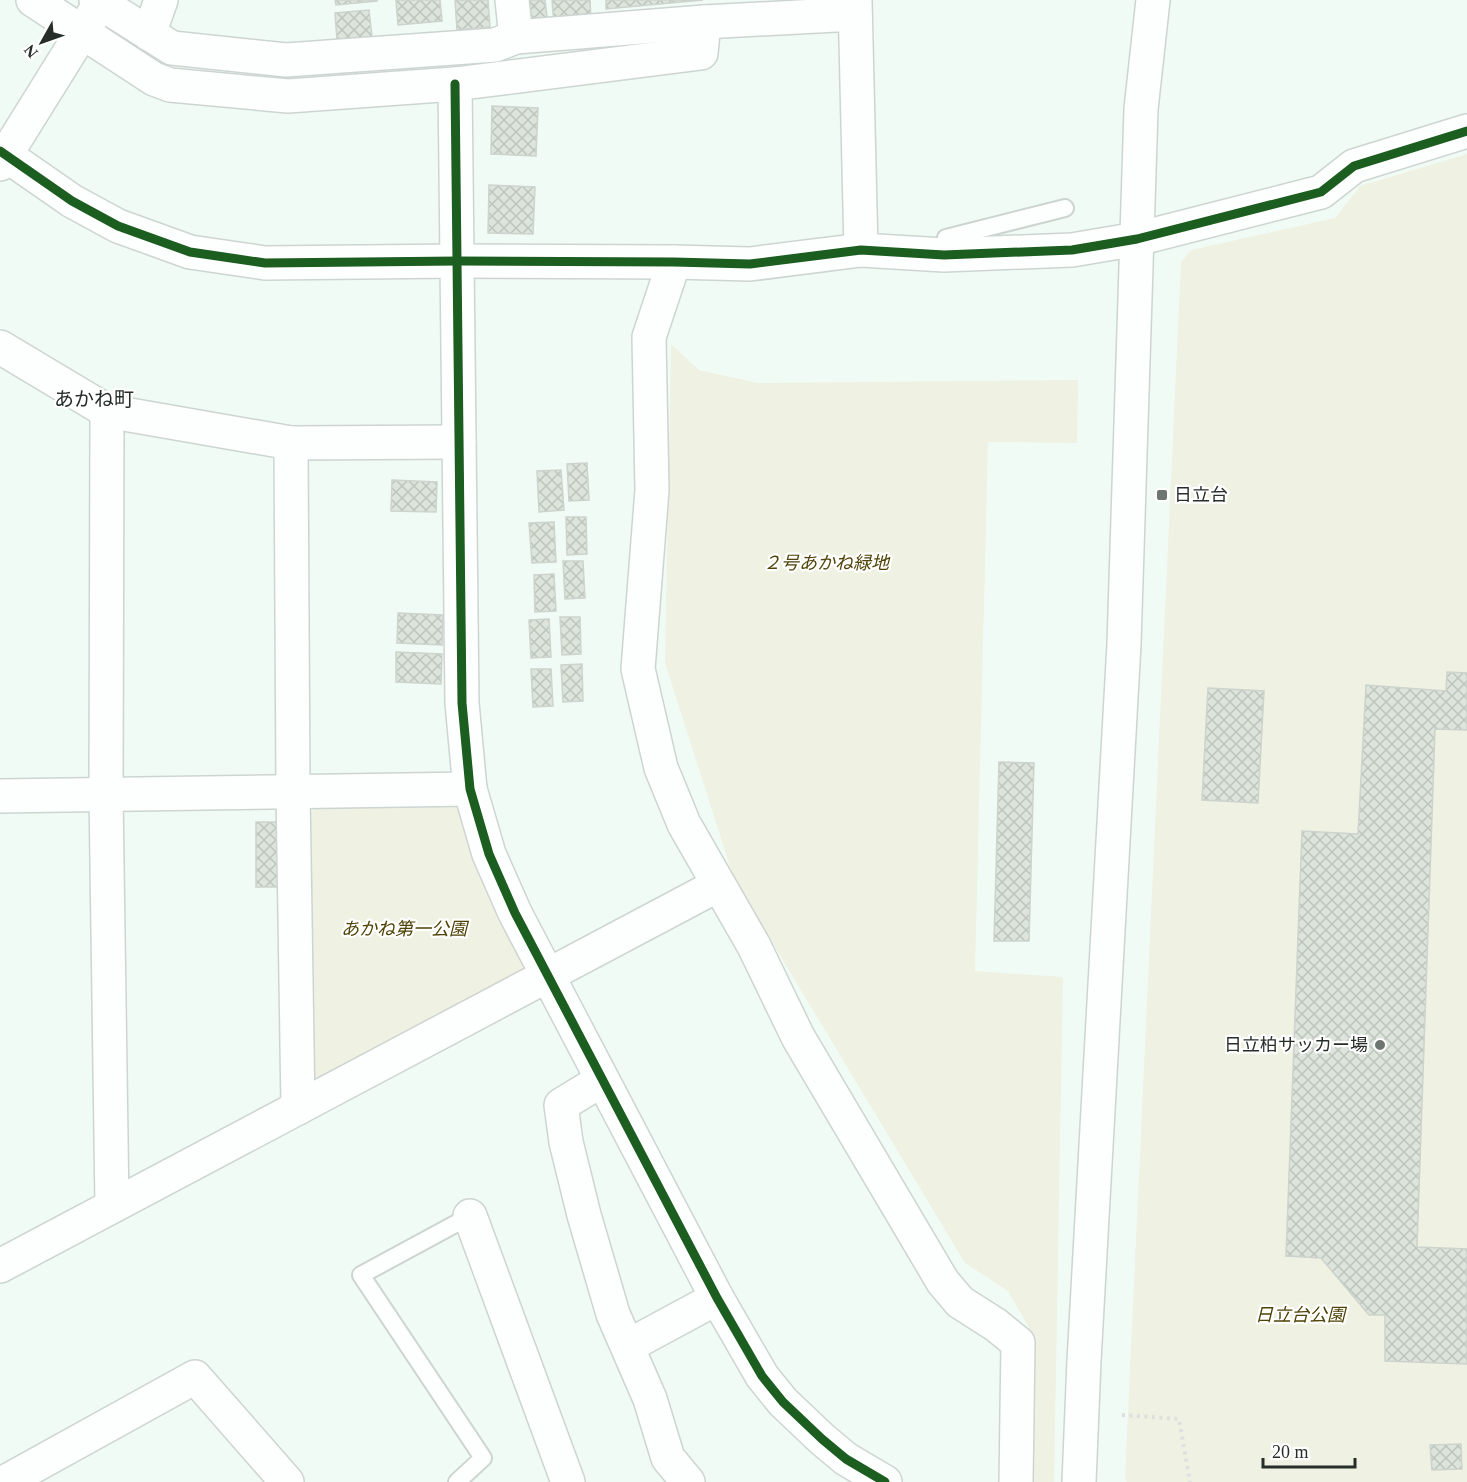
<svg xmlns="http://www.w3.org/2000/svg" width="1467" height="1482" font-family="'Times New Roman','Noto Sans JP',serif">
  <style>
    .green { fill: #eff1e2 }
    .building { fill: url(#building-cross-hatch); stroke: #cdd3cd; stroke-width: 1.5 }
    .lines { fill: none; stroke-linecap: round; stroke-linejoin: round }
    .service-casing { stroke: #cdd5d1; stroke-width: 20 }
    .minor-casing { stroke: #cdd5d1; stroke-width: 36 }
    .tertiary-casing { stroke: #cdd5d1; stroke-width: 36 }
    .path { stroke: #dde0de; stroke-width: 4; stroke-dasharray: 3 4.5; stroke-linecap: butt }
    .service { stroke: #fdfefe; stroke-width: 16 }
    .minor { stroke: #fdfefe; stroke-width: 33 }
    .tertiary { stroke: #fdfefe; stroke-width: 33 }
    .cycleway-casing { stroke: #fff; stroke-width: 13 }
    .cycleway { stroke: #1b5e20; stroke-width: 9 }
    .poi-dot { fill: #6e7671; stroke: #fff; stroke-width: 2 }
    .labels { text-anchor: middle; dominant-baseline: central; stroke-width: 4.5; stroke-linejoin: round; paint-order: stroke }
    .poi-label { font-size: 18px; fill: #272e2a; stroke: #fff; text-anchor: start }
    .park-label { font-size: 18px; font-style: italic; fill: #4f4307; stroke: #fff }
    .neighbourhood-label { font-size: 20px; fill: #272e2a; stroke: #fff }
  </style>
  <defs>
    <pattern id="building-cross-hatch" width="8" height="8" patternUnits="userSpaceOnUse" patternTransform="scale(1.5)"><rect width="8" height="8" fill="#dce4db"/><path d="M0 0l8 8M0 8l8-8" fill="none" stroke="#bdc4bc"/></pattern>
  </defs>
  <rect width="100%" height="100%" fill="#f1fbf5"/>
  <g class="green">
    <polygon points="1467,154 1467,1482 1127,1482 1125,1479 1181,262 1191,250 1335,218 1360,186"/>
    <polygon points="671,344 699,370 758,383 1078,380 1077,443 988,442 975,971 1063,977 1054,1482 1026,1482 1033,1335 1008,1291 965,1263 734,879 665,663"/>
    <polygon points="318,805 454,805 463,814 523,963 521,975 322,1081 311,1073 309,815"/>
  </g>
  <g class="building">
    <polygon points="335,0 377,0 377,1 336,5"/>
    <polygon points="396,0 440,0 442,21 398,25"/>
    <polygon points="455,0 488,0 490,27 457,30"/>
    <polygon points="526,0 545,0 548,25 529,27"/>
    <polygon points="552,0 590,0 591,20 554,23"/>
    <polygon points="606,0 703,0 606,9"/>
    <polygon points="369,10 372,37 337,40 335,13"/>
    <polygon points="492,106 538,108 536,156 491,154"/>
    <polygon points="489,185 535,187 533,234 488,233"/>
    <polygon points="587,463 589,500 569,501 567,464"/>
    <polygon points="561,470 564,510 539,512 537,471"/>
    <polygon points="392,480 437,482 436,512 391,511"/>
    <polygon points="566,517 586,517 587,554 567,555"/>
    <polygon points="554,522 556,562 532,563 529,523"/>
    <polygon points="563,561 583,561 585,598 565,599"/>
    <polygon points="554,574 556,611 535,612 534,575"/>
    <polygon points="398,613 443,615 442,645 397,643"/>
    <polygon points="560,617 580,617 581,654 562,655"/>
    <polygon points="549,619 551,657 531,658 529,620"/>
    <polygon points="396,652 442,654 441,684 396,682"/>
    <polygon points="582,664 583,701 563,702 561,665"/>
    <polygon points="531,669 551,669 553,706 533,707"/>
    <polygon points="1447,672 1467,673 1467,730 1435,729 1417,1247 1467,1249 1467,1364 1385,1361 1385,1315 1369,1315 1321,1258 1286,1256 1302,831 1358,834 1366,685 1446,691"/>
    <polygon points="1208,688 1264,691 1258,803 1202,800"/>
    <polygon points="999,762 1034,763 1029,941 994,941"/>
    <rect x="256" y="822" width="25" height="65"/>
    <polygon points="1461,1444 1462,1469 1432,1470 1430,1445"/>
  </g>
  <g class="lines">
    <g class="service-casing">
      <g id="service">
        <polyline points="944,255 946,238 1065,208"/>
        <polyline points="457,1482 483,1458 361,1275 470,1216"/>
      </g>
    </g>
    <g class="minor-casing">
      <g id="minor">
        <polyline points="33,0 154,79 170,85 288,96 455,84 701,53 704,22"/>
        <polyline points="96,0 172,48 286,60 495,45 516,37 704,22 855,14"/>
        <polyline points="512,0 516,37"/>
        <polyline points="855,0 861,250"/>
        <polyline points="149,34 161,0"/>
        <polyline points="455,84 462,703 470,789 489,854 515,913 717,1298 762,1376 783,1402 822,1439 846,1459 885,1482"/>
        <polyline points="0,151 72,201 118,226 190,252 265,263 458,261 674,262 750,264 861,250 944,255 1072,250 1137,239 1321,192 1354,166 1467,131"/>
        <polyline points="0,164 94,13"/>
        <polyline points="674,262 649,337 652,490 638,669 661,768 684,824 754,946 798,1037 943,1282 960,1302 996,1325 1018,1343 1016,1482"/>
        <polyline points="0,347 107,411 291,443 459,442"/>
        <polyline points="107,411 106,795 112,1206"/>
        <polyline points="291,443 293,791 298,1108"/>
        <polyline points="0,796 470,789"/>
        <polyline points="602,1080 561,1105 566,1142 584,1215 613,1314 650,1399 668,1458 688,1482"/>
        <polyline points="470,1216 568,1482"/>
        <polyline points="0,1266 718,885"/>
        <polyline points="628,1346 717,1298"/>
        <polyline points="5,1482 195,1377 287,1482"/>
      </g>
    </g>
    <g class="tertiary-casing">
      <polyline id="tertiary" points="1079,1482 1084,1361 1124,644 1141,109 1153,0"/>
    </g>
    <polyline class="path" points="1122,1415 1179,1419 1190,1482"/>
    <use href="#service" class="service"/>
    <use href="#minor" class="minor"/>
    <use href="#tertiary" class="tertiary"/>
    <g class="cycleway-casing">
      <g id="cycleway">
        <polyline points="455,84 462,703 470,789 489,854 515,913 717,1298 762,1376 783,1402 822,1439 846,1459 885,1482"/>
        <polyline points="0,151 72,201 118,226 190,252 265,263 458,261 674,262 750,264 861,250 944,255 1072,250 1137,239 1321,192 1354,166 1467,131"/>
      </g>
    </g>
    <use href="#cycleway" class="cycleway"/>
  </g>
  <g class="poi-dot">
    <rect x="1156" y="489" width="12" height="12" rx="3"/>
    <circle cx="1380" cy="1045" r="6"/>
  </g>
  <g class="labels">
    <g class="poi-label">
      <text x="1174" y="495">日立台</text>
      <text x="1368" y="1045" text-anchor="end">日立柏サッカー場</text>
    </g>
    <g class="park-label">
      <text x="826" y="563">２号あかね緑地</text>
      <text x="404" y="929">あかね第一公園</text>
      <text x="1300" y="1315">日立台公園</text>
    </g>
    <g class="neighbourhood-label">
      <text x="94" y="399">あかね町</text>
    </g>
  </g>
  <g transform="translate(42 42) rotate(230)" stroke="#ffffff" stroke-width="4.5" paint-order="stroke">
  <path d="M0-4.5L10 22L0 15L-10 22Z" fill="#272e2a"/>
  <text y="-9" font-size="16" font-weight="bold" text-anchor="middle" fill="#272e2a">N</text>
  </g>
  <path d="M1263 1458v9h92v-9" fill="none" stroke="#272e2a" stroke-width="3"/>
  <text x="1272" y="1458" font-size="18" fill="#272e2a" stroke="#ffffff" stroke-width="4.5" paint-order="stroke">20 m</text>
</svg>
